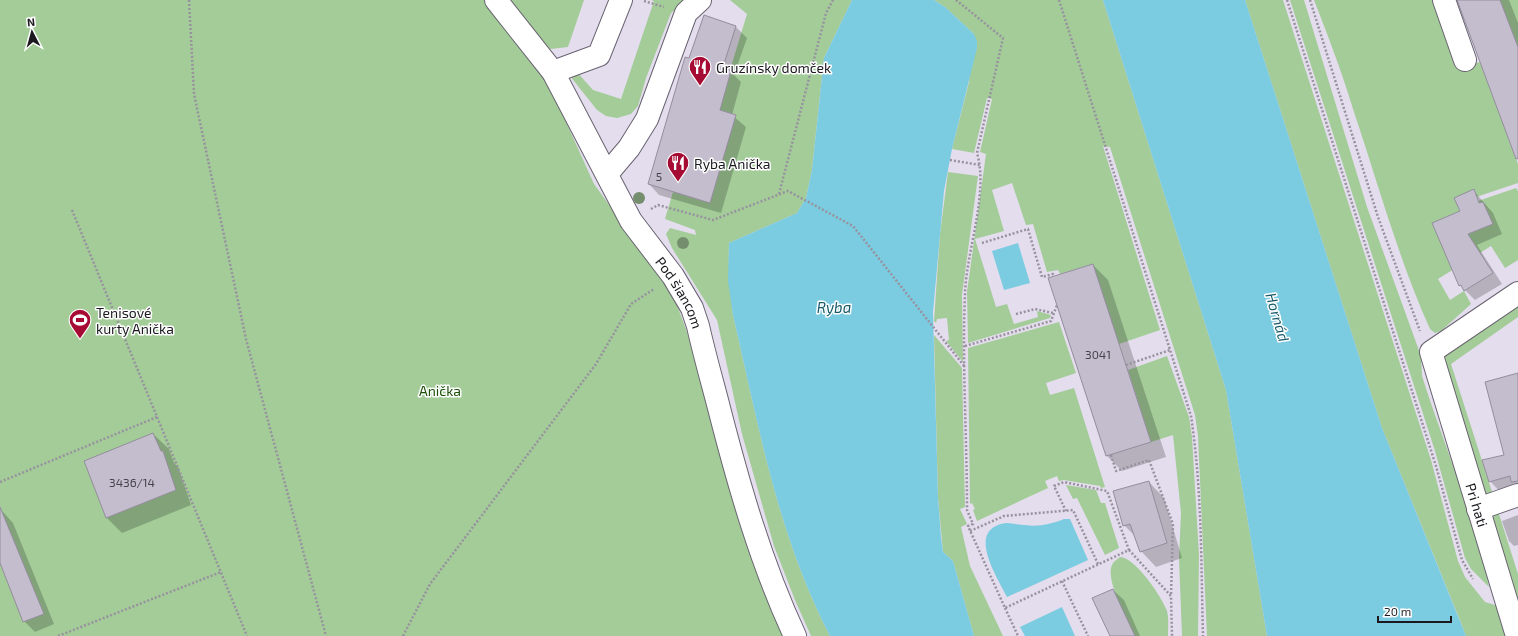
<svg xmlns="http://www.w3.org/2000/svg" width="1518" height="636" font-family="'Exo 2',sans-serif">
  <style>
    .green { fill: #a3cc98 }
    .water { fill: #7bcbe1 }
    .shadow { fill: #0003 }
    .building { fill: #c4bdcd; stroke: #948d9d }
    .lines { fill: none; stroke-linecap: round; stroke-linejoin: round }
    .minor-casing { stroke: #696371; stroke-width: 24 }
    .path { stroke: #98929f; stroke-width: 2.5; stroke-dasharray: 2 2; stroke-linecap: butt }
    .minor { stroke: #fff; stroke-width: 22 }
    .tree { fill: #758f6e }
    .labels { text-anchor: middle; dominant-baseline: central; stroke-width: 3; stroke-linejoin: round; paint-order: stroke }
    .number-label { font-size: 12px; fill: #45424a }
    .poi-label { font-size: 14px; fill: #1b191f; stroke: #fff; text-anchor: start }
    .street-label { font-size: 14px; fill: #1b191f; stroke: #fff }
    .park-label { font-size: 14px; fill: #1b5007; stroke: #fff }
    .water-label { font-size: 15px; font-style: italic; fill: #1a5c6c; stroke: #fff }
  </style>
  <rect width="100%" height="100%" fill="#e4dded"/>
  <g class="green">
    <polygon points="0,0 584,0 568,47 551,49 546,46 544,79 552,91 594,184 654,267 675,300 687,332 720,453 784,636 0,636"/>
    <polygon points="651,0 687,0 671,13 646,78 638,106 631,114 617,118 606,116 597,110 570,76 576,71 593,90 621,99 654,1"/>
    <path d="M730,0H852L824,58L812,170L806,198L797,213L729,243C728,267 730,290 733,315C759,427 777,533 830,636H811L795,600L774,546L742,434L717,320L672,248L666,234L670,228L696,235L695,230L665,219L673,192L710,203L736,115L720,110L731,71L730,70L747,14Z"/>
    <polygon points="934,0 1103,0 1226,390 1267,636 1207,636 1198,436 1195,415 1110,147 1103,146 1160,330 1119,344 1093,264 1060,274 1058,270 1047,272 1033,224 1026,225 1012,183 992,190 1004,231 975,239 996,307 1007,304 1014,324 1038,317 1037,311 1051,315 1050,318 968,343 967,292 986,154 980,152 992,99 987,98 974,153 952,149 969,82 974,34 945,7"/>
    <polygon points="1245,0 1283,0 1431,460 1458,561 1465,577 1485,602 1498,606 1507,636 1466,636 1459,618 1382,428"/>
    <path d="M1290,0H1304L1367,207L1421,356L1422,376C1444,446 1475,515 1489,587L1471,569L1465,558L1435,451Z"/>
    <path d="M1314,0H1432L1460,68L1480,62L1518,164V183L1476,197L1474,190L1455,198L1460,211V238L1492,224L1483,202L1479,203L1478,201L1516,188L1518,191V260L1505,268L1491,246L1438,279L1450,300L1464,291L1471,304L1441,331L1435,333L1430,329C1398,258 1378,183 1353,109C1342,72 1328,36 1314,0Z"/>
    <polygon points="1500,0 1518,0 1518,47"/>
    <polygon points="948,172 978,176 962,295 963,362 946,341 949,340 947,318 937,319 936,323 934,321 940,234"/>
    <polygon points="1518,301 1518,317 1451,364 1493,495 1485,494 1444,367 1445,357 1452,348"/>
    <polygon points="1059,322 1076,373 1046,383 1050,395 1074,388 1105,487 1101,488 1100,486 1064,480 1059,481 1057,476 1045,481 1048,488 977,521 973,510 975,509 972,503 970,504 968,348"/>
    <polygon points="934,335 962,368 965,507 960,509 967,524 961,527 970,566 1003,636 974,636 953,561 943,552 938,498"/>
    <polygon points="1167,356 1189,417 1192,437 1199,555 1198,636 1182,636 1179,558 1181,513 1173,435 1151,442 1128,370"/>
    <polygon points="1066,485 1096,490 1101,503 1105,503 1119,548 1105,555 1077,498 1073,499"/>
    <polygon points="1498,511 1518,574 1518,609 1491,517"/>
    <path d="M1120,557C1135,557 1162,597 1167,611C1169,618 1168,628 1168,636H1135C1128,622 1103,577 1113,563C1114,561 1118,559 1120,557Z"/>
  </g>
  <g class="water">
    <path d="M852,0H934L945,7L974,34L977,41V48L952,149L944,191L933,312L938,498L941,537L943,552L953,561L974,636H830C777,533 759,427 733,315L728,281L729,243L797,213L806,198L812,170L824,58Z"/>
    <polygon points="1103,0 1245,0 1382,428 1466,636 1267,636 1226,390"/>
    <polygon points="1018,243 1030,283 1004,290 992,251"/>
    <path d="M1064,519H1070L1088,560L1007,597C997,577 965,529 1006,523C1012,523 1019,525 1025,525C1038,527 1052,524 1064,519Z"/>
    <polygon points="1062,607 1075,636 1025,636 1020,627"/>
  </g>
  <g class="shadow">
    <polygon points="1457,0 1509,0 1518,23 1518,161"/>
    <polygon points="705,16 736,27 747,38 734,75 741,82 732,115 746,127 721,213 659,195 649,184"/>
    <polygon points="1474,191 1493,213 1502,234 1477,245 1502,284 1475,300 1460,285 1462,212"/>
    <polygon points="1093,265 1108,280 1166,457 1122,471 1107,456"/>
    <polygon points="1518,375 1518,489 1502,494 1490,481 1505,455"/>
    <polygon points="153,434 169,449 174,463 178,467 191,505 122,533 107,518 85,461"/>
    <polygon points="1149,482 1164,498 1182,558 1156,567 1141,551 1136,537 1124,525"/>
    <polygon points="3,512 13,523 54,624 35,632 24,621 0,561 0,513"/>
    <polygon points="1518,515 1518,545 1514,546 1509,541 1502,521"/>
    <polygon points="1113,590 1124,600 1140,636 1111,636"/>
  </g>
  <g class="building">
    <polygon points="1457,0 1500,0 1518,47 1518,158 1516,159"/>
    <polygon points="704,15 736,26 723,67 731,71 720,110 736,115 710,203 648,184 685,57 689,58"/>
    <polygon points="1474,189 1479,203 1483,202 1493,224 1468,234 1493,273 1464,291 1461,285 1459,286 1432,223 1460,211 1454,198"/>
    <polygon points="1093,264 1151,442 1106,456 1048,278"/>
    <polygon points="1518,373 1518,481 1511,482 1510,476 1489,482 1482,460 1504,455 1485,382"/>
    <polygon points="153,433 161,451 163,451 176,490 106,518 84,461"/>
    <polygon points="1149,481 1167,543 1140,552 1130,524 1123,526 1113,491"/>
    <polygon points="0,507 44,614 23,622 0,563"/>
    <polygon points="1113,589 1135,636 1110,636 1092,598"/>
  </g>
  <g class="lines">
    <g class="minor-casing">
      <g id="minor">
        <path id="s1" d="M496,0L553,72L631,221L673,276L692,308L698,326C704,353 712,381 719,408C739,486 761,563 795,636"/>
        <polyline points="1444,0 1465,60"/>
        <polyline points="553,72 599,55 621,0"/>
        <polyline points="607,174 629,148 647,119 686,13 700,0"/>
        <polyline points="1478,509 1518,495"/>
        <polyline points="1517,636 1431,352 1518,293"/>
      </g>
    </g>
    <g class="path">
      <polyline points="189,0 194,94 246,339 326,636"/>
      <path d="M956,0L1003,38L977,153C989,194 966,252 965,294C962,366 967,438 967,510L973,524L968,526L1005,608L1129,550L1107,491L1064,482L1054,486L1066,511"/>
      <path d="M1059,0L1191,416C1202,489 1201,563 1203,636"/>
      <polyline points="1287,0 1436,466 1462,560 1473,579"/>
      <polyline points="1310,0 1378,217 1420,331"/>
      <polyline points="644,1 664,7"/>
      <polyline points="950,160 980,165"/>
      <polyline points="779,194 826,13 833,0"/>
      <polyline points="651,209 658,205 713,220 788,191 853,226 965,367"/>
      <polyline points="72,210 247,636"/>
      <polyline points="982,243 1028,229 1042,277 1053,274 1053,276"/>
      <polyline points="1016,314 1035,309 1053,313"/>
      <polyline points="965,346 1051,321 1057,305"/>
      <polyline points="1126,365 1170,350"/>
      <polyline points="1111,455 1116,471 1149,460 1173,524 1171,596"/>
      <polyline points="0,482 157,417"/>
      <polyline points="970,531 1004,516 1073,510 1098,564"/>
      <polyline points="1129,550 1171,596 1172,636"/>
      <polyline points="1062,581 1088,636"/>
      <polyline points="1005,608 1018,636"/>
      <polyline points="58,636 221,572"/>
      <polyline points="403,636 430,584 596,364 631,304 654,289"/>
    </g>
    <use href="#minor" class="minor"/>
  </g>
  <g class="tree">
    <circle cx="639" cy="198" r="6"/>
    <circle cx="683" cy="243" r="6"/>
  </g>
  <defs>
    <g id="restaurant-pin" transform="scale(1.15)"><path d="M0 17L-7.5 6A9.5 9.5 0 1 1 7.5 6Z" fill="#a60b33" stroke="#fff"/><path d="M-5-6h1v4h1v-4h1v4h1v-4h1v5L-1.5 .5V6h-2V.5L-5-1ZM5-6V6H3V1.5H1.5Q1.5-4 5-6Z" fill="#fff"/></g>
    <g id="stadium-pin" transform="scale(1.15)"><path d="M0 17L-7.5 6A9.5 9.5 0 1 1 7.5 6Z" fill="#a60b33" stroke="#fff"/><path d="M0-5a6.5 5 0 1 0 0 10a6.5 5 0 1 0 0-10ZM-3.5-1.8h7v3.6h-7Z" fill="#fff"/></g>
  </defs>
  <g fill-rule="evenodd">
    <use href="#restaurant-pin" x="700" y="67"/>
    <use href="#restaurant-pin" x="678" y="163"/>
    <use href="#stadium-pin" x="80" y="320"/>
  </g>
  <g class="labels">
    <g class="number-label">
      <text x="659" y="176">5</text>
      <text x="1098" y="354">3041</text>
      <text x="132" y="482">3436/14</text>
    </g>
    <g class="poi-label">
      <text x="716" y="67">Gruzínsky domček</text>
      <text x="694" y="163">Ryba Anička</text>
      <text x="96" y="312">Tenisové<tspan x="96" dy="16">kurty Anička</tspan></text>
    </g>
    <g class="street-label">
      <text stroke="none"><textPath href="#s1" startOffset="347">Pod šiancom</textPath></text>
      <text transform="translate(1477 505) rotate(73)">Pri hati</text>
    </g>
    <g class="park-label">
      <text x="440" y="390">Anička</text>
    </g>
    <g class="water-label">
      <text x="834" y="307">Ryba</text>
      <text transform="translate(1278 317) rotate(74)">Hornád</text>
    </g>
  </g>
  <g transform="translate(32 32) rotate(354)" stroke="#ffffff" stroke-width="3" paint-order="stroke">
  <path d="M0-3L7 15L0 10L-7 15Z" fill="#1b191f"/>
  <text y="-6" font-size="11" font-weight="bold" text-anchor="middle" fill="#1b191f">N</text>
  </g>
  <path d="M1378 616v6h73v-6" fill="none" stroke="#1b191f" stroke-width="2"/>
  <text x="1384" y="616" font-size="12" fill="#1b191f" stroke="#ffffff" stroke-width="3" paint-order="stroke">20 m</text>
</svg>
